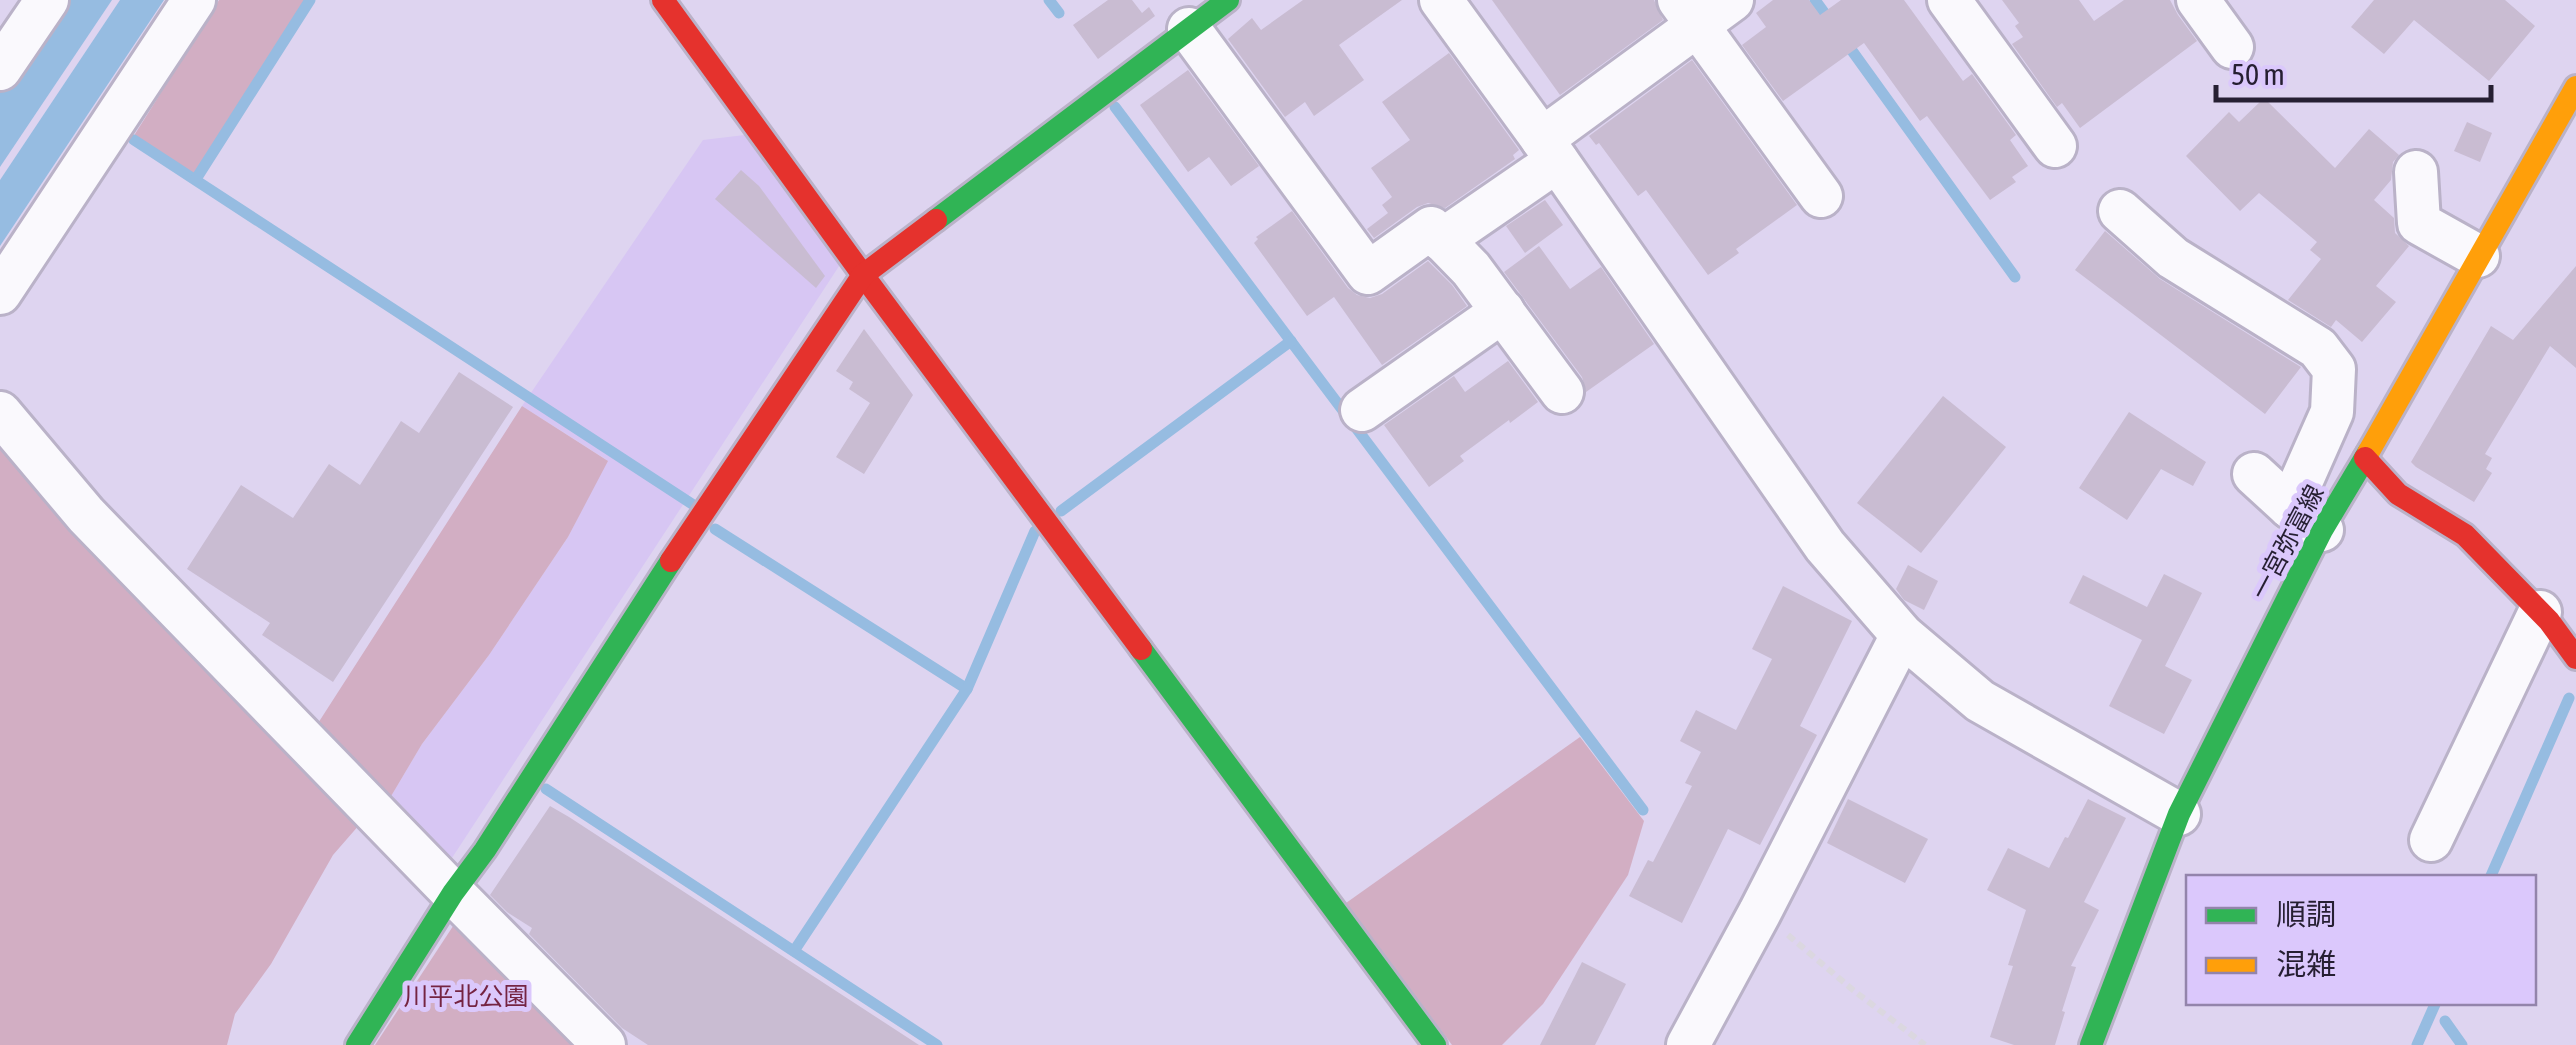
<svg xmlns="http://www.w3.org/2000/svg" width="2576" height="1045" font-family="'Asap Condensed','Noto Sans JP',sans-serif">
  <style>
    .built { fill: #d7c6f3 }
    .green { fill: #d2aec3 }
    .water { fill: #96bce1 }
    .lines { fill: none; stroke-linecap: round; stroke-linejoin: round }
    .stream { stroke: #96bce1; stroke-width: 11 }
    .building { fill: #c9bcd2 }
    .street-casing { stroke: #bab2c8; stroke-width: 48 }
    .fast-casing { stroke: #bab2c8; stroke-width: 28 }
    .slow-casing { stroke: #bab2c8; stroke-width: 28 }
    .jam-casing { stroke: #bab2c8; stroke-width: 28 }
    .path { stroke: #dbd7e0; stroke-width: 6; stroke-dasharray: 8 5; stroke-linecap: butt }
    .street { stroke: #faf9fd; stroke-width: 42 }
    .fast { stroke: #30b455; stroke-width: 22 }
    .slow { stroke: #ff9f0a; stroke-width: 22 }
    .jam { stroke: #e5322d; stroke-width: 22 }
    .labels { text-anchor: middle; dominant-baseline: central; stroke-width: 10; stroke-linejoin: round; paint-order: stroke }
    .street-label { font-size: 25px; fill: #261f32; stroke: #dbc8fc }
    .park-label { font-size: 25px; fill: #752442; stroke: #dbc8fc }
  </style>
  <rect width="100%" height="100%" fill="#ded4f0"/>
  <polygon class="built" points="753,134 845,257 448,864 387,803 422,744 489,655 568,537 607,460 522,406 703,140"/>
  <g class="green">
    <polygon points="219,0 313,0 198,184 130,142"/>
    <polygon points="522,406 608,461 568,537 489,655 422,744 387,803 313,731"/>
    <polygon points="0,446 360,824 333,855 271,964 235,1014 227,1045 0,1045"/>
    <polygon points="1580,737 1644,821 1628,875 1543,1004 1502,1045 1452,1045 1346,903"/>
    <polygon points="459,917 586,1045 375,1045"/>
  </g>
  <g class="water">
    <polygon points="59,0 112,0 0,167 0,88"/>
    <polygon points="120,0 164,0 0,246 0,180"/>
  </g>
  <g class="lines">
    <g class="stream">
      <polyline points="1049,0 1059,13"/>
      <polyline points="1815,0 1831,22"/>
      <polyline points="1845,41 2015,277"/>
      <polyline points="1115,107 1643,810"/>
      <polyline points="134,140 692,504"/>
      <polyline points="196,179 310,0"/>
      <polyline points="1061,511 1291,341"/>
      <polyline points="715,529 967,689"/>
      <polyline points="546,789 937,1045"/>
      <polyline points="2490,878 2569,698"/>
      <polyline points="794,951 967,689 1035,531"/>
      <polyline points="2445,1021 2462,1045"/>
      <polyline points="2417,1045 2436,1002"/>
    </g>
  </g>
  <g class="building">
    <polygon points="1108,0 1132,0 1142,13 1149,7 1155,16 1098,59 1073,25"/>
    <polygon points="1303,0 1402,0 1339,45 1364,80 1314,116 1305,102 1285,117 1228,39 1252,18 1261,30"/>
    <polygon points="1492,0 1654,0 1663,20 1560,95"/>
    <polygon points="1773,0 1809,0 1820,15 1841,0 1904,0 1963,81 1972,74 2016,135 2010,140 2028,166 2012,177 2016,182 1990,200 1927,116 1920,121 1864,43 1783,101 1742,45 1766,27 1756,13"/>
    <polygon points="2002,0 2079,0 2094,21 2124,0 2170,0 2178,15 2197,41 2080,128 2062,103 2057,107 2012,44 2023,37 2015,26 2019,23"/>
    <polygon points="2374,0 2505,0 2535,26 2489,81 2414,20 2384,54 2351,27"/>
    <polygon points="1449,53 1519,150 1513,155 1515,159 1445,208 1428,203 1417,207 1374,238 1367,229 1388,213 1382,205 1392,197 1371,168 1410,140 1382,102"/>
    <polygon points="1692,60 1797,205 1736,249 1739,253 1708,275 1646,190 1638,196 1599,143 1596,145 1589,136"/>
    <polygon points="1188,70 1259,166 1231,186 1209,157 1188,172 1140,105"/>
    <polygon points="2264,98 2335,168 2369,129 2399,155 2393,162 2391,180 2374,200 2394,218 2395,233 2409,246 2376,286 2396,302 2362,342 2336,320 2331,327 2288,300 2321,259 2310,250 2317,242 2259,193 2240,211 2186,156 2229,112 2239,122"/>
    <polygon points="2467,122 2492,133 2480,162 2454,151"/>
    <polygon points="741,170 759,186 825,276 816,288 715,199"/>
    <polygon points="1545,200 1563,225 1525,253 1506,226"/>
    <polygon points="1292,211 1348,288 1357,295 1370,298 1382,294 1428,261 1452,285 1467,306 1382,365 1334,297 1307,316 1254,243 1258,239 1256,237"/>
    <polygon points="2105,231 2160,279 2301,367 2265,414 2075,270"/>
    <polygon points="1539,246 1570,289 1601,267 1654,344 1586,392 1582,377 1504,272"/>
    <polygon points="2576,266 2576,368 2550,346 2485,454 2492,458 2486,469 2492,473 2474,502 2416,467 2411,462 2491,326 2513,340"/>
    <polygon points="864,329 913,395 864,474 836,457 870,403 849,389 853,382 836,371"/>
    <polygon points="1508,361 1538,402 1510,423 1509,420 1460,456 1464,461 1429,487 1384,425 1454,376 1465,392"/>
    <polygon points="459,372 513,407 333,682 262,635 270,623 187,569 241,485 293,518 329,464 360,485 401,421 419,433"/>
    <polygon points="1943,396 2006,447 1921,553 1857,503"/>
    <polygon points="2129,412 2206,462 2193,486 2161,469 2127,520 2079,488"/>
    <polygon points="1908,565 1938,581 1924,610 1904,600 1896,589"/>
    <polygon points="2164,574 2202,593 2165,666 2192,680 2164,734 2109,706 2142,640 2069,603 2083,575 2147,607"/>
    <polygon points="1783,586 1852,621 1800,726 1817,735 1760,845 1728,829 1682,923 1629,896 1648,860 1653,862 1692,786 1685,783 1701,752 1680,741 1696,710 1736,730 1772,659 1752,649"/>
    <polygon points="1848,799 1928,839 1905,883 1827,843"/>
    <polygon points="2088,799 2126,818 2084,902 2099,910 2071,966 2076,967 2062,1011 2065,1012 2055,1045 2014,1045 1990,1037 2013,966 2008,965 2026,910 1987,890 2008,848 2049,868 2065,837 2068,838"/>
    <polygon points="550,806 569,817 919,1045 648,1045 622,1028 529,934 532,928 507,912 490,895"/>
    <polygon points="1582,962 1626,984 1595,1045 1540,1045"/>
  </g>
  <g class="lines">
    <g class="street-casing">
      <g id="street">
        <polyline points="1441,0 1542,139 1825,546 1902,635 1980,701 2179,814"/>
        <polyline points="1679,0 1821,196"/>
        <polyline points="1949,0 2055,146"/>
        <polyline points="2198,0 2232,47"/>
        <polyline points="1189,29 1368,273 1431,228 1471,269 1562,392"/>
        <polyline points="0,69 47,0"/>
        <polyline points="1542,139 1732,0"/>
        <polyline points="2416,172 2419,223 2478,256"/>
        <polyline points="2120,211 2173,258 2318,348 2334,369 2332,412 2290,507 2322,530"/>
        <polyline points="1442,240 1557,161"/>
        <polyline points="0,293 194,0"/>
        <polyline points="1362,410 1503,311"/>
        <polyline points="0,413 86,515 453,893 604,1045"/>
        <polyline points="2254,474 2290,507"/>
        <polyline points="2431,840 2540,612"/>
        <polyline points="1688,1045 1760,912 1902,635"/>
      </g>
    </g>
    <g class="fast-casing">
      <g id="fast">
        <polyline points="936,220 1228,0"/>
        <polyline points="1141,649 1435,1045"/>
        <polyline points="357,1045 453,893 485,850 671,561"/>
        <polyline points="2091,1045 2179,814 2322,530 2368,453"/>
      </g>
    </g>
    <g class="slow-casing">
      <polyline id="slow" points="2368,453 2576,87"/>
    </g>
    <g class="jam-casing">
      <g id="jam">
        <polyline points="663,0 863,275 1141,649"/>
        <polyline points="2365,458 2398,494 2465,535 2549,621 2576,658"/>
        <polyline points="671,561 863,275 936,220"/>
      </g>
    </g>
    <polyline class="path" points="1788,935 1853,990 1925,1045"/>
    <use href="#street" class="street"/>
    <use href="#fast" class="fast"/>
    <use href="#slow" class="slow"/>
    <use href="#jam" class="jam"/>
  </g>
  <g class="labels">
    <g class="street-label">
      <text transform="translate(2287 542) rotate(-62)">一宮弥富線</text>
    </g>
    <g class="park-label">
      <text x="466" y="996">川平北公園</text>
    </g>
  </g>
  <rect x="2186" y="875" width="350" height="130" fill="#dbc8fc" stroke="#9384ab" stroke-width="2.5"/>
  <rect x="2206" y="908" width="50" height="15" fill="#30b455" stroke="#9384ab" stroke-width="2.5"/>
  <text x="2276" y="925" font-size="30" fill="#261f32">順調</text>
  <rect x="2206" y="958" width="50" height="15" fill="#ff9f0a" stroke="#9384ab" stroke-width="2.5"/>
  <text x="2276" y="975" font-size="30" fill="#261f32">混雑</text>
  <path d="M2216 85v15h275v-15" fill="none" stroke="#261f32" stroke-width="5"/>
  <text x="2231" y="85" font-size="30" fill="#261f32" stroke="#dbc8fc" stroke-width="8" paint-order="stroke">50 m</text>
</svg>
